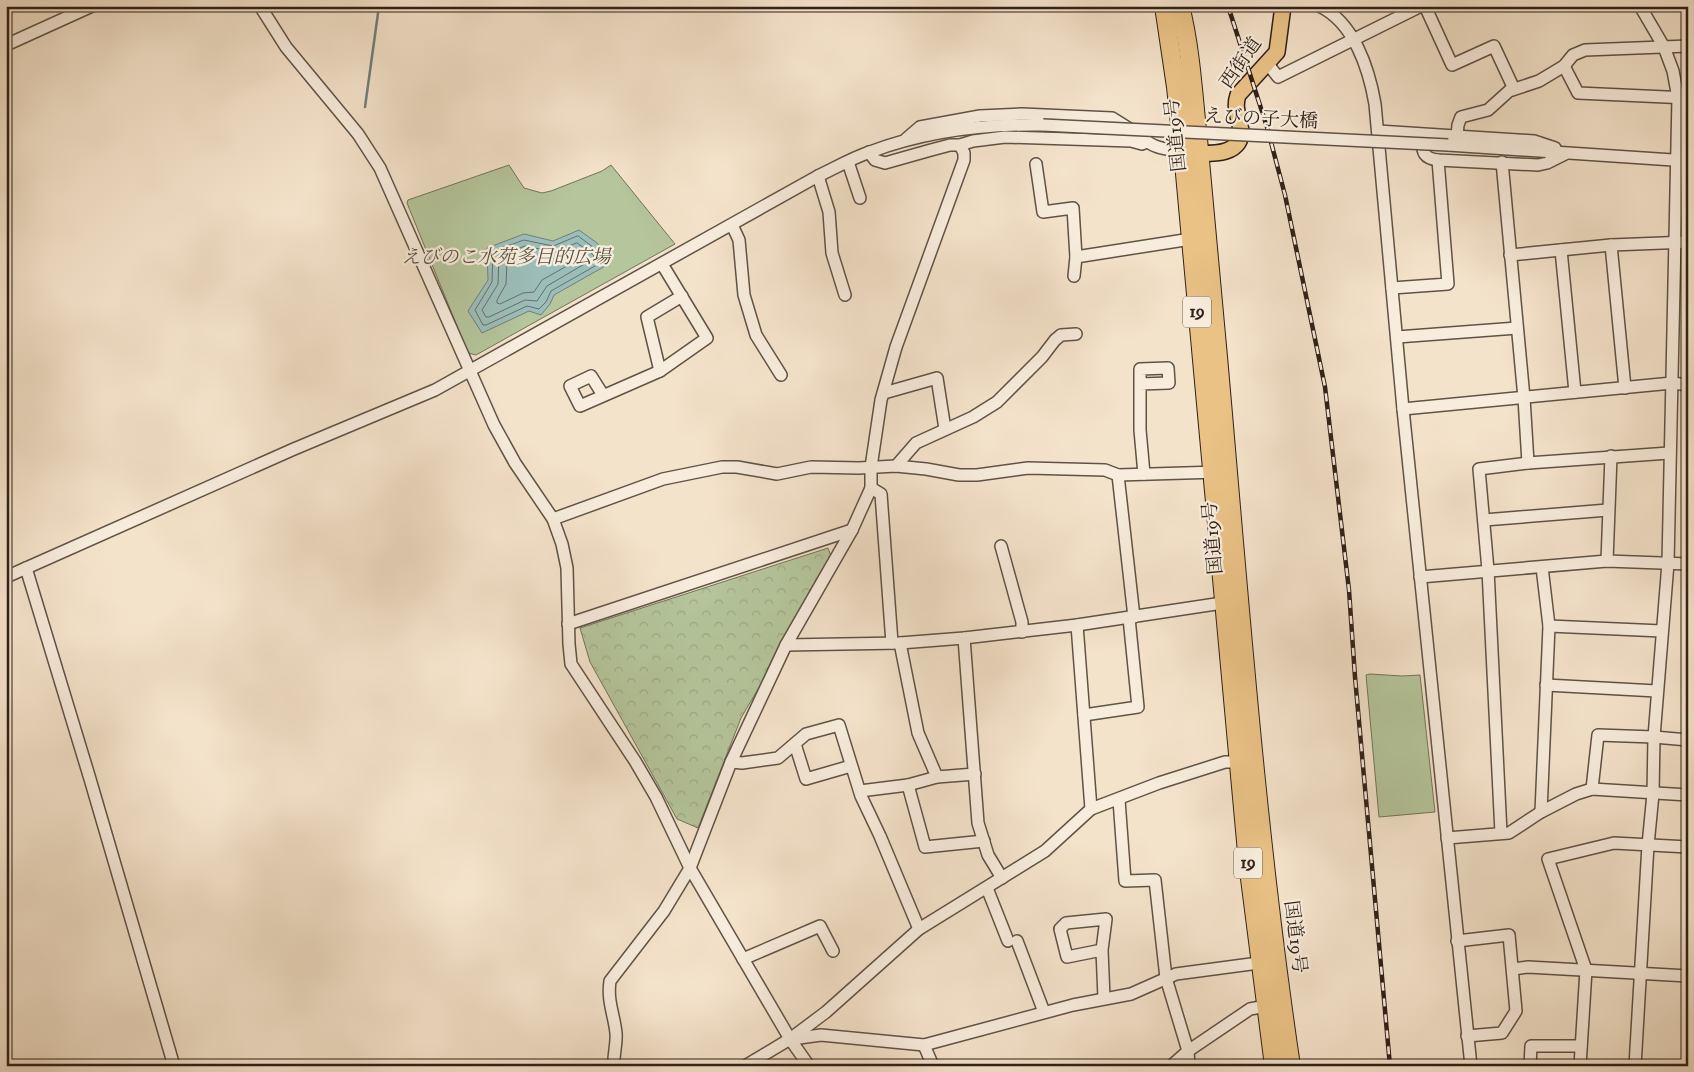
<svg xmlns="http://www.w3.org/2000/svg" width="1694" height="1072" font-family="'IM FELL DW Pica','Noto Serif JP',serif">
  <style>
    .forest { fill: url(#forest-crowns); stroke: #72735a }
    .park { fill: #b5c59c; stroke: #72735a }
    .water { fill: #9cbeba; stroke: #707f7a }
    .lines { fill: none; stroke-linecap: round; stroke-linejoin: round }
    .shore { stroke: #66706a; stroke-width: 1 }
    .stream { stroke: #707f7a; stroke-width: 2.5 }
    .minor-casing { stroke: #605246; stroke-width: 14 }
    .major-casing { stroke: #2f2119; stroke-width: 18 }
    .highway-casing { stroke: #2f2119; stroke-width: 20 }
    .minor { stroke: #f8eddd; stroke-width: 11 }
    .major { stroke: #eac286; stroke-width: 15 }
    .highway { stroke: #eac286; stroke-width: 18 }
    .rail-casing { stroke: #2f2119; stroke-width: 4.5 }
    .rail { stroke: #f8eddd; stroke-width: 2.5; stroke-dasharray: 8; stroke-linecap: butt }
    .minor-bridge-casing { stroke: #605246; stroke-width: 14; stroke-linecap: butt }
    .minor-bridge { stroke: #f8eddd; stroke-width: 11 }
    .labels { text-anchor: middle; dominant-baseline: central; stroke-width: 4.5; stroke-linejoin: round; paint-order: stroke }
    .shield { fill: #f8eddd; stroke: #6b5e54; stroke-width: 1 }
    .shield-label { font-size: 18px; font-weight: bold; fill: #2f2119 }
    .street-label { font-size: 19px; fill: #2f2119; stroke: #f8eddd }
    .park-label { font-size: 19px; font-style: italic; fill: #575240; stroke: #f8eddd }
  </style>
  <defs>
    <pattern id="forest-crowns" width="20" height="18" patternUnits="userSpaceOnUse" patternTransform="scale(1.25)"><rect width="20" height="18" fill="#b5c59c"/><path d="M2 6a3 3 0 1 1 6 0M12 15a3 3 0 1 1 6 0" fill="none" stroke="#9ca986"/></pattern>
  </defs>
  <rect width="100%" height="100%" fill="#f4e3cb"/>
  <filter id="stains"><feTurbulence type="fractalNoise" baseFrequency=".004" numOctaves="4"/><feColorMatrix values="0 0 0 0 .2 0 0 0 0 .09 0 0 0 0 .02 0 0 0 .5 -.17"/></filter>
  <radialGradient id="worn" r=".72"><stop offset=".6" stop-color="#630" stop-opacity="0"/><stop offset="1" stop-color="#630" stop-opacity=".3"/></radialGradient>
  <polygon class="forest" points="828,548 833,562 741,718 698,828 677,819 590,662 580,628"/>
  <g class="park">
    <polygon points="509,165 524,188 542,193 551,191 602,171 611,165 675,244 476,355 468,353 407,203 408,200"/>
    <polygon points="1370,674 1402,676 1420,675 1435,812 1379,817 1366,675"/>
  </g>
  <polygon class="water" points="579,230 597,243 608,256 607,265 554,295 550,304 541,315 529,311 482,333 468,311 488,280 487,248 524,234 553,241"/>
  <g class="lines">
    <g class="shore">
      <polygon points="578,236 593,247 602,257 602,262 551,291 546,302 539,309 527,306 486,325 483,325 475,310 492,282 493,251 524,240 553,246"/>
      <polygon points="577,243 589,251 594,256 593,259 547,286 537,301 525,300 489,317 486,317 482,310 498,284 499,256 525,246 555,252"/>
      <polygon points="576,252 581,254 581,258 542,280 534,292 523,293 500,304 497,303 497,300 506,284 507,261 525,254 556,259"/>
    </g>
    <polyline class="stream" points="365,107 379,6"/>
    <g class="minor-casing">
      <g id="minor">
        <polyline points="260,6 286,47 358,134 380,168 494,425 515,463 553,519 562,544 567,568 569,644 571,664 635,761 656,797 690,868 790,1039 809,1066"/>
        <path d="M1319,6C1354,22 1369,69 1375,104L1403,409L1471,1066"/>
        <polyline points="1425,6 1452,65 1494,46 1514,89"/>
        <polyline points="6,45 92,6"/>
        <polyline points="1268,64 1278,77 1421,6"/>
        <polyline points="1564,66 1578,93 1688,98"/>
        <polyline points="1378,131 1534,141 1555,148"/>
        <path d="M1421,136C1423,150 1421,158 1438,160L1538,165L1547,163L1565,154"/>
        <polyline points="1457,136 1458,125 1461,117 1488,110 1509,91 1539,81 1564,66 1573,55 1585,50 1688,46"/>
        <path d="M906,139L920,127L980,116L1022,114L1112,118L1144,138C1152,149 1170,149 1183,152"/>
        <polyline points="1448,145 1688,161"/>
        <polyline points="869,152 875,160 885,163 931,150 950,145 960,145 973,141 1005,137 1131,141 1142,144 1147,142"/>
        <polyline points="848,162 860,198"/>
        <polyline points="1502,162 1524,398 1528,463"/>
        <polyline points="1036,164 1043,212 1073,208 1076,257"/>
        <polyline points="818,176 829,212 832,253 845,295"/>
        <polyline points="732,225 739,240 744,295 756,335 781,375"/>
        <polyline points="1611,245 1625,388"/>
        <polyline points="1561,250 1575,392"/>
        <polyline points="1510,255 1611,245 1688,242"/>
        <polyline points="1074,276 1076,257 1191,239"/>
        <polyline points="1392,288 1448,284 1438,160"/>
        <polyline points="1397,337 1517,328"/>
        <polyline points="660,371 647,317 682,296"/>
        <polyline points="1140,384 1169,383 1168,368 1140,369 1140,430 1144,474"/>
        <polyline points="884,393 937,378 945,429"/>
        <polyline points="603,395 591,376 570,386 580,406 660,371 707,338 662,264"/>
        <polyline points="1403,409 1672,383 1688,385"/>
        <polyline points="896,466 916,443 973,417 997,402 1042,357 1055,340 1061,335 1076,334"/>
        <polyline points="1118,475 1134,617"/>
        <polyline points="871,488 881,494 892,643"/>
        <polyline points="553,519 663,479 722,467 737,467 777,474 811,467 859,468 896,466 926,469 959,475 977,475 1028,468 1105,470 1118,475 1218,472"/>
        <polyline points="1484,520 1608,510"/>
        <polyline points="1001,546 1022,622 1022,632"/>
        <polyline points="1607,561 1611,456"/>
        <polyline points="26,568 90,779 174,1066"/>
        <path d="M6,577L294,449L435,390L818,176C835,168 852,158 870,152C926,131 984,124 1043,125"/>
        <polyline points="1420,577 1607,561 1688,564"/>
        <polyline points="568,624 852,530"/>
        <polyline points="1077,625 1091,809"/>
        <polyline points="1549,626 1662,631"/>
        <polyline points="964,638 978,823 988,855 1002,878"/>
        <polyline points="900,643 918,733 937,777"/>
        <polyline points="786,645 900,643 964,638 1077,625 1229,602"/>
        <polyline points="1546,685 1657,691"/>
        <polyline points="1084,715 1138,707 1129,618"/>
        <polyline points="795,744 806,779 851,766"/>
        <polyline points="731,762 742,763 778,758 806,734 839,725 861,796 880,836 919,929"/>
        <polyline points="908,785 925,847 984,841"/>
        <polyline points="1592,789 1598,735 1654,737 1688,740"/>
        <polyline points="860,791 908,785 937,777 975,774"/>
        <polyline points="1119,800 1125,881 1155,880 1166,978 1188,1051 1189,1066"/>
        <polyline points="1541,812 1549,626 1542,567"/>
        <polyline points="1501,833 1488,570 1479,469 1528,463 1669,453"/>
        <polyline points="1447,838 1509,833 1541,812 1576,794 1592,789 1688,795"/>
        <polyline points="987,888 1008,941"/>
        <polyline points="1017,941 1044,1012"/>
        <polyline points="1457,941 1509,935 1516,1011 1502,1033 1467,1036"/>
        <polyline points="1102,950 1067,957 1060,929 1066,923 1106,919 1102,950 1104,998"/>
        <polyline points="743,959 820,926 833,951"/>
        <polyline points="1513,969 1528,967 1688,976"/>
        <polyline points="792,1039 821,1035 924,1045 1073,1005 1131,994 1176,974 1266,962"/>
        <polyline points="924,1045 933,1066"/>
        <path d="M614,1066C613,1055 617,1044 616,1033C614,1014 607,1001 610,981L664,911L690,868L731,762L786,645L852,530L861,510L871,488V467L881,400L896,347L964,160V153L960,145"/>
        <polyline points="745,1066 790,1039 826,1012 919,929 1045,851 1091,809 1159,783 1225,762 1244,762"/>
        <polyline points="1171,1066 1188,1051 1250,1009 1266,1006"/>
        <polyline points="1530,1066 1531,1046 1581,1046"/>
        <polyline points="1580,1066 1586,970 1548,859 1614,843 1688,847"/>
        <polyline points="1635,1066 1648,845 1653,794 1654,737 1668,563 1678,98 1673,71 1664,47 1640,6"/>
      </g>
    </g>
    <g class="major-casing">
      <path id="major" d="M1189,153C1209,154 1247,157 1240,125C1238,113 1234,107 1238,95L1277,52L1283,6"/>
    </g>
    <g class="highway-casing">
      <g id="highway">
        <polyline points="1164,6 1176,87 1183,152 1248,863 1274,1066"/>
        <path d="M1180,6C1191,49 1193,95 1198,139C1205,212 1212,285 1218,357C1239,594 1256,831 1291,1066"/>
      </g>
    </g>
    <use href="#minor" class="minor"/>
    <use href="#major" class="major"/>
    <use href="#highway" class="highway"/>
    <g class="rail-casing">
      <polyline id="rail" points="1228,6 1267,127 1285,195 1325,387 1349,590 1355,677 1390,1066"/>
    </g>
    <use href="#rail" class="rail"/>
    <g class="minor-bridge-casing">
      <polyline id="minor-bridge" points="1043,125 1448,145"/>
    </g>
    <use href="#minor-bridge" class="minor-bridge"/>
  </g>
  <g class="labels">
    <g class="shield">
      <rect x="1183" y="296.5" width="28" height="31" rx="4"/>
      <rect x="1234" y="847.5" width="28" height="31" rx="4"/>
    </g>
    <g class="shield-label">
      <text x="1197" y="312">19</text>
      <text x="1248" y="863">19</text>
    </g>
    <g class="street-label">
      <text transform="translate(1241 63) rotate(-55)">西街道</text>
      <text transform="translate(1261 119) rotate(3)">えびの子大橋</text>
      <text transform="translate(1176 135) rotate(-96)">国道19号</text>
      <text transform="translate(1213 538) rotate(-95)">国道19号</text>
      <text transform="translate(1295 937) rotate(83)">国道19号</text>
    </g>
    <g class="park-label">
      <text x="506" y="257">えびのこ水苑多目的広場</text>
    </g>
  </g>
  <rect width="1694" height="1072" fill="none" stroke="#f4e3cb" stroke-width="25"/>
  <rect x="8" y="8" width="1679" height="1057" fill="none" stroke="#2f2119" stroke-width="2.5"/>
  <rect x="12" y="12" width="1669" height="1047" fill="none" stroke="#2f2119"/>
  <rect width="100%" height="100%" filter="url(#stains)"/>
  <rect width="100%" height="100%" fill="url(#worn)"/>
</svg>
